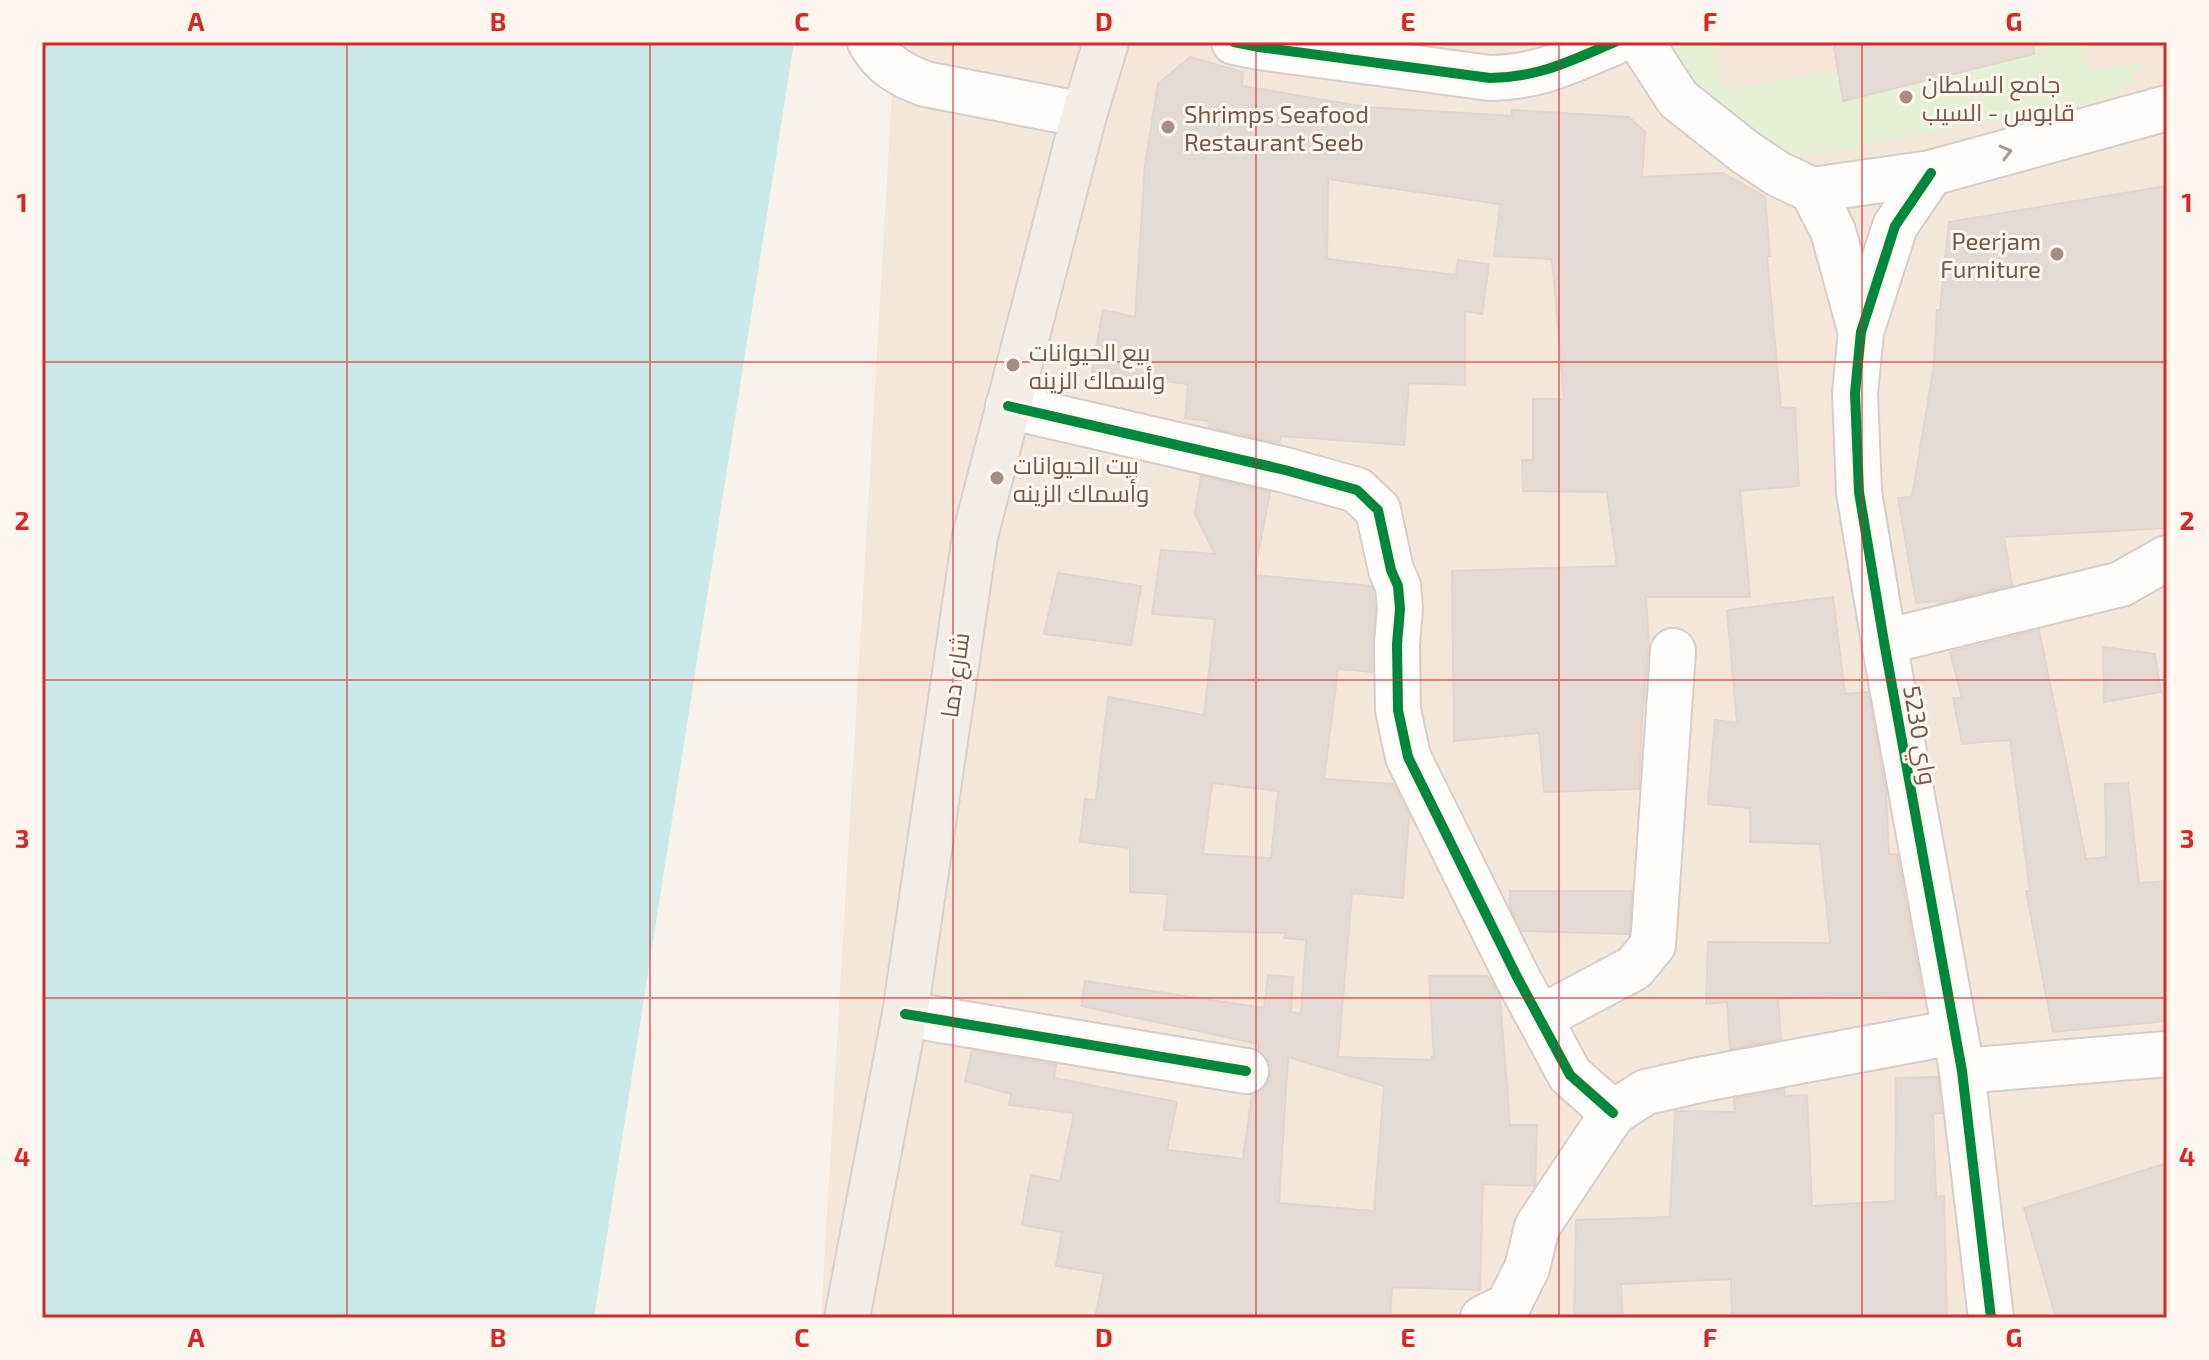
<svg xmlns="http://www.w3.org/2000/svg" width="2209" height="1360" font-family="'Exo 2',Cairo,sans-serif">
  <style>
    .residential { fill: #f4e6d9 }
    .green { fill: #e5f0d4 }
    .water { fill: #caeaea }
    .building { fill: #e5dad2; stroke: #e2d4cc; stroke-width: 2; fill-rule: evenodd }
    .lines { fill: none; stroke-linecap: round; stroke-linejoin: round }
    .minor-casing { stroke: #d7cdc8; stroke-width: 48 }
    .major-casing { stroke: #dacfc8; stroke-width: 48 }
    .minor { stroke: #fefdfc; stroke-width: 44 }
    .major { stroke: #f3ede5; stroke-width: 44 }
    .cycleway-casing { stroke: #fff7ed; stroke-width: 15 }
    .cycleway { stroke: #00873e; stroke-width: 10 }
    .oneway { stroke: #af998f }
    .grid { fill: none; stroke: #d62828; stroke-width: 2; stroke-opacity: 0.55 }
    .poi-dot { fill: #a68d80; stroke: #fff7ed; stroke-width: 3 }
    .labels { text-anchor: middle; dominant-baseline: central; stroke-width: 6; stroke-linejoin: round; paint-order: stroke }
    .poi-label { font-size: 24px; fill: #7a5647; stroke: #fff7ed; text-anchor: start }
    .street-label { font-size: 24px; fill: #7a5647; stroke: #fff7ed }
    .neatline { fill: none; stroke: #d62828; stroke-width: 3 }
    .grid-label { font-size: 26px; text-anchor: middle; font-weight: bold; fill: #d62828 }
  </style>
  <rect width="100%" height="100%" fill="#f8f2eb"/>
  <polygon class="residential" points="895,42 2167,42 2167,1318 821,1318"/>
  <polygon class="green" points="1675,42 1715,42 1724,90 1837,70 1833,42 2084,42 2091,71 2145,61 2123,92 2097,102 1827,152 1794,154 1762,149 1714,116 1682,65"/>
  <polygon class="water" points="46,42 794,42 594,1318 42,1318 42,46"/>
  <g class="building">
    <polygon points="1833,42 2033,42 2034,54 1843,101"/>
    <polygon points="1190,57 1243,72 1242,86 1366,107 1512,116 1512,110 1629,117 1645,132 1642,177 1723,173 1765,197 1770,256 1767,256 1781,408 1795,408 1799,486 1740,491 1750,597 1646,597 1649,646 1642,718 1639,789 1544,792 1539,733 1454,741 1452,571 1617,566 1607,492 1523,491 1522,460 1533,460 1533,399 1564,399 1552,259 1494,256 1500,204 1328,179 1327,259 1456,275 1458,260 1489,264 1482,314 1465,311 1465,385 1409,383 1404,445 1281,436 1279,443 1209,427 1210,421 1185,418 1188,384 1092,372 1103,310 1135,317 1145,165 1158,84"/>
    <polygon points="2167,186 2167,528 2004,537 2012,585 1938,603 1938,601 1916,603 1898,498 1912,497 1933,371 1937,310 1940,310 1949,222"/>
    <path d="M1201,476L1270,492L1254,575L1371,586L1373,592L1375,609L1372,672L1338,669L1324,779L1393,784L1409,816L1403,898L1352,893L1338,1057L1431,1060V1057L1434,1058L1429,976H1488L1500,998L1510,1125H1537L1535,1186L1483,1184L1480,1290L1392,1287L1390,1318H1095L1104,1274L1056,1266L1062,1232L1022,1225L1031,1175L1060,1181L1074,1113L1009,1105L1011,1094L965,1081L972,1050L1056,1065L1054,1078L1177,1102L1167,1150L1243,1159L1252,1095L1265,1087L1271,1074L1269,1062L1258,1050L1259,1044L1081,1006L1085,981L1264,1008L1268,975L1293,977L1291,1012L1301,1014L1306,940L1284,938L1286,933L1164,930L1168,894L1130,892V848L1080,842L1085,799L1096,800L1108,697L1204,715L1215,619L1152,614L1161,550L1215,554L1195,514ZM1212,783L1278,791L1271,858L1203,854ZM1288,1057L1384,1086L1374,1211L1279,1203Z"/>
    <polygon points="1058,573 1141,586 1131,645 1044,634"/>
    <polygon points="1833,597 1845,694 1868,692 1886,792 1889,854 1897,854 1923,997 1845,995 1778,999 1781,1039 1730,1049 1727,1002 1706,1004 1708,942 1830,943 1820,844 1750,842 1750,808 1708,804 1715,720 1737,723 1727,610"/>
    <polygon points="2039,630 2086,859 2106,857 2105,784 2128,783 2139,883 2167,881 2167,1021 2053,1032 2026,891 2030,891 2010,740 1962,744 1953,698 1962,698 1950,652"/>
    <polygon points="2103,647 2155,654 2161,692 2104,702"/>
    <polygon points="1510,891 1632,891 1629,934 1522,931 1510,907"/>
    <polygon points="1938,1077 1942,1113 1933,1114 1936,1197 1944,1196 1947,1318 1732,1318 1731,1279 1621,1284 1623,1318 1574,1318 1576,1220 1670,1217 1675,1111 1735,1112 1734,1099 1784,1089 1785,1096 1807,1095 1812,1206 1895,1201 1896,1078"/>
    <polygon points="2167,1163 2167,1318 2056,1318 2024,1208"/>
  </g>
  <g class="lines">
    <g class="minor-casing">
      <g id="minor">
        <path d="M870,42C883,65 901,75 925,84L1084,115"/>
        <path d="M1234,42L1259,47L1490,78C1541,77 1570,61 1615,42"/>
        <polyline points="1641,42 1678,99 1745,152 1778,174 1812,190 1931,173 2167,108"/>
        <polyline points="1931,173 1895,226 1861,332 1855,393 1859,492 1884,642 1962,1071 1991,1318"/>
        <polyline points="1812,190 1833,231 1860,329"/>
        <polyline points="1008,406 1285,470 1357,490 1378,510 1391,570 1398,586 1400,609 1397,644 1398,710 1408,757 1516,975 1570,1075 1613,1113"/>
        <polyline points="1884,642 2121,584 2167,558"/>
        <polyline points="905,1014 1246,1071"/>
        <polyline points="1540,1018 1634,968 1653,945 1673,651"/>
        <polyline points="1962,1071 2167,1054"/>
        <polyline points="1483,1318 1508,1306 1527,1268 1537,1227 1613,1113 1646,1092 1704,1079 1955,1032"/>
      </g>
    </g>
    <g class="major-casing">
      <polyline id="major" points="847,1318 905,1014 975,536 1084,115 1106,42"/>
    </g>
    <use href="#minor" class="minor"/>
    <use href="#major" class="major"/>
    <g class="cycleway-casing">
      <g id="cycleway">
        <path d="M1234,42L1259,47L1490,78C1541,77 1570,61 1615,42"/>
        <polyline points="1931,173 1895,226 1861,332 1855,393 1859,492 1884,642 1962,1071 1991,1318"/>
        <polyline points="1008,406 1285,470 1357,490 1378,510 1391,570 1398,586 1400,609 1397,644 1398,710 1408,757 1516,975 1570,1075 1613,1113"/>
        <polyline points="905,1014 1246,1071"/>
      </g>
    </g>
    <use href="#cycleway" class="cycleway"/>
  </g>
  <defs><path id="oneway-chevron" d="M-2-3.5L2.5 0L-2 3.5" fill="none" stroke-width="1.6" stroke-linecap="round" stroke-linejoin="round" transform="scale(2)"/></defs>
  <use class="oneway" href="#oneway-chevron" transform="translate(2006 152) rotate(-15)"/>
  <path class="grid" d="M347,42V1318M650,42V1318M953,42V1318M1256,42V1318M1559,42V1318M1862,42V1318M42,362H2167M42,680H2167M42,998H2167"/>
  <g class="poi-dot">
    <circle cx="1906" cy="97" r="8"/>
    <circle cx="1168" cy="127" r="8"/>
    <circle cx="2057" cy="254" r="8"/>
    <circle cx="1013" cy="365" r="8"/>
    <circle cx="997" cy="478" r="8"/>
  </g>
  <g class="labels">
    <g class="poi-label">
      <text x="1922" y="83">جامع السلطان<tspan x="1922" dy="28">قابوس - السيب</tspan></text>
      <text x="1184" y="113">Shrimps Seafood<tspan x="1184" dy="28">Restaurant Seeb</tspan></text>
      <text x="2041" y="240" text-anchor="end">Peerjam<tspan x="2041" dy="28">Furniture</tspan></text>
      <text x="1029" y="351">بيع الحيوانات<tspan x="1029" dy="28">وأسماك الزينه</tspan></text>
      <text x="1013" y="464">بيت الحيوانات<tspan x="1013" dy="28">وأسماك الزينه</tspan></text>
    </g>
    <g class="street-label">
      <text transform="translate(954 675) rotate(-82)">شارع دما</text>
      <text transform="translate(1921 735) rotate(80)">واي 5230</text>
    </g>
  </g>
  <rect width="2209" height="1360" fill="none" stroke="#fff7ed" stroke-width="88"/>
  <rect x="44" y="44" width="2121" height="1272" class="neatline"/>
  <g class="grid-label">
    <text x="196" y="31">A</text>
    <text x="498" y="31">B</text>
    <text x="802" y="31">C</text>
    <text x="1104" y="31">D</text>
    <text x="1408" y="31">E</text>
    <text x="1710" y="31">F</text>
    <text x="2014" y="31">G</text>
    <text x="22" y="212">1</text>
    <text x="2187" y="212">1</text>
    <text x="22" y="530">2</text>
    <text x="2187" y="530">2</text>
    <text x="22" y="848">3</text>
    <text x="2187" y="848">3</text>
    <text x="22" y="1166">4</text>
    <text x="2187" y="1166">4</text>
    <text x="196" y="1347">A</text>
    <text x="498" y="1347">B</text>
    <text x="802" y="1347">C</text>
    <text x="1104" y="1347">D</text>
    <text x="1408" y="1347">E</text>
    <text x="1710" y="1347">F</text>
    <text x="2014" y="1347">G</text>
  </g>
</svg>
